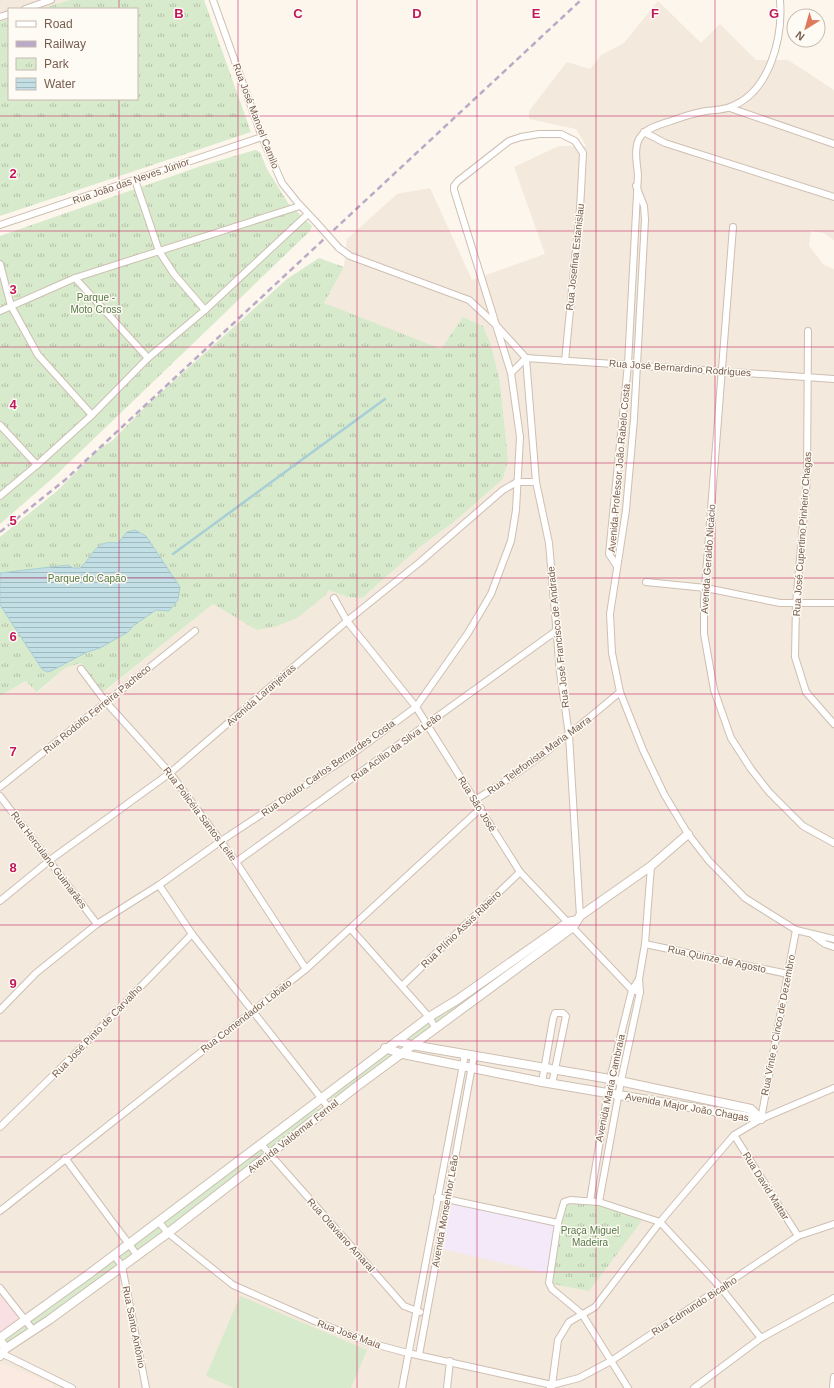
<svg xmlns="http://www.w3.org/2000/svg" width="834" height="1388" font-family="Helvetica,sans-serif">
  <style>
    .residential { fill: #f3e9dc }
    .commercial { fill: #fbeae2 }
    .education { fill: #f3e9f9 }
    .medical { fill: #f9e1e3 }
    .grass { fill: #d7eacb }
    .park { fill: url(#park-tufts) }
    .water { fill: url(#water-rules); stroke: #a8ced6 }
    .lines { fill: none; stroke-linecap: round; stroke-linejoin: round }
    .stream { stroke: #a8ced6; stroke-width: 2.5 }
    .minor-casing { stroke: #cebfb2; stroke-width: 8 }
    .tertiary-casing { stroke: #cebfb2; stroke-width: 10 }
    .minor { stroke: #fff; stroke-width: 6 }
    .tertiary { stroke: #fff; stroke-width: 8 }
    .rail { stroke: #baaac7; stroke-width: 2.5; stroke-dasharray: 6 4; stroke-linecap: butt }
    .minor-bridge-casing { stroke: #cebfb2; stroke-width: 8; stroke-linecap: butt }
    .minor-bridge { stroke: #fff; stroke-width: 6 }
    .grid { fill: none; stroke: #c2185b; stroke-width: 1; stroke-opacity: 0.55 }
    .labels { text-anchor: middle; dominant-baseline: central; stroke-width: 3; stroke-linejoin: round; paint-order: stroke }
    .street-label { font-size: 10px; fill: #775e50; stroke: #fefaf4 }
    .park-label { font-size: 10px; fill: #567b48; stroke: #fefaf4 }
    .grid-label { font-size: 13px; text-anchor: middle; font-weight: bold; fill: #c2185b; stroke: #fefaf4; stroke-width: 3; stroke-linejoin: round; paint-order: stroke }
  </style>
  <defs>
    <pattern id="park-tufts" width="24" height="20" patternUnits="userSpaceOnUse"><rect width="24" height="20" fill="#d7eacb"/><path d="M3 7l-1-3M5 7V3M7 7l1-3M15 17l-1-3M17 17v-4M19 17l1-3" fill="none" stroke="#b3c1a7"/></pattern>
    <pattern id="water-rules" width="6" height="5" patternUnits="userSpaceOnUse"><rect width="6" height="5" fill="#c2dfe5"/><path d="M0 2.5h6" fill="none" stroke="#a2b8bc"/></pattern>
  </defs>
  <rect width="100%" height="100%" fill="#fcf6ed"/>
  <g class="residential">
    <polygon points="0,0 70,0 40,9 9,9 9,19 0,21"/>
    <polygon points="658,1 701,43 720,24 756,60 788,60 834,90 834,240 824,233 811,231 809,246 824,265 834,269 834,1388 0,1388 0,696 27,681 38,692 65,668 81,663 103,693 213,604 238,619 297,618 326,595 329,590 347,597 362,598 420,547 455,521 503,479 508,460 500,382 491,345 483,326 463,317 441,349 367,324 324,303 344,267 347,239 397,194 430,188 472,280 545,254 514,167 559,146 586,146 576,129 529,119 529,111 567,62 590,69 601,55 624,43"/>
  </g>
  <polygon class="commercial" points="0,1363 53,1384 53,1388 0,1388"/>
  <polygon class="education" points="447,1199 558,1223 550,1274 438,1248"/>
  <polygon class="medical" points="0,1292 24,1320 0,1337"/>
  <g class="grass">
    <polygon points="491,978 494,984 450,1017 445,1011"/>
    <polygon points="444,1012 449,1018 416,1042 405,1040"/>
    <polygon points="385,1051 399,1055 333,1102 328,1096"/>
    <polygon points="316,1106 320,1111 168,1232 160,1221"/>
    <polygon points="158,1221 168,1233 5,1348 2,1342"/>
    <polygon points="240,1296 367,1350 351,1388 234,1388 206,1376"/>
  </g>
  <g class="park">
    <polygon points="70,0 204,0 251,132 0,216 0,21 9,19 9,99 137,99 137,9 40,9"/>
    <polygon points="255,150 260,152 267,169 288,203 312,226 310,231 54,477 0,524 0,236 204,165"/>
    <polygon points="319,258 344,267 324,303 441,349 463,317 483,326 491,345 500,382 508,460 503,479 455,521 420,547 362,598 347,597 329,590 326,595 297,618 277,626 257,630 213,604 102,693 81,663 65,668 37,692 26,681 0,696 0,537 57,491 100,448 112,441 147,405 287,279"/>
    <polygon points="568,1202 598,1203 639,1218 641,1222 589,1291 553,1284 551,1280 564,1205"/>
  </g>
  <path class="water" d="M135,530L146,536L180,587L178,600L169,611L156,610L133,626L128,632L100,648L87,652L51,671L47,672L42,669L0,605V573L68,565L73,568H80C94,556 94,539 118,543L127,532Z"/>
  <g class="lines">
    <polyline class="stream" points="173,554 385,399"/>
    <g class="minor-casing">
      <g id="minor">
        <polyline points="213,0 262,137 282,183 298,203 315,221"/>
        <polyline points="25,9 51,0"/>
        <polyline points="0,17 9,14"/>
        <polyline points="730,108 834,144"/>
        <polyline points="644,132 665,143 834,197"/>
        <polyline points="135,180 159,251 174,274 205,310"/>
        <polyline points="636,186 644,206 645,220 634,419 626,510 610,614 612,653 620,692 643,750 664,794 688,834 709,861 745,898 796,930 834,939"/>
        <polyline points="0,225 262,137"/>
        <polyline points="733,227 704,600 704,634 714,690 731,738 751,769 769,792 803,826 834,843"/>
        <polyline points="0,264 11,306 38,355 92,415"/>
        <polyline points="75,278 148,358"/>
        <polyline points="0,311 75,278 300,206"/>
        <polyline points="808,331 807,479 796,604 795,657 806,692 834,724"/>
        <polyline points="526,358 536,482 549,543 560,672 569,735 580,916"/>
        <polyline points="526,358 496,325 454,190 454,186 458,181 509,141 521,137 539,134 561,134 575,141 583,153 580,209 565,361"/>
        <polyline points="526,358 834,379"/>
        <polyline points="511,373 526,358"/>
        <polyline points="0,425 37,465"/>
        <polyline points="0,496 37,465 92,415 148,358 205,310 308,214"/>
        <path d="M617,566L609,554L628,364L638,175C637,163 633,146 641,136C647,128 661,124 671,121C682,117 694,113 706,111C714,110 723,110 730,107C770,93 783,37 780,0"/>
        <polyline points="646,582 706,588 780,603 834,603"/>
        <polyline points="334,598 347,621 416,707 520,872 632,990 640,992"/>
        <polyline points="81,669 105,701 170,773 236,862 306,969"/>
        <polyline points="0,787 195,631"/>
        <polyline points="0,796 97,924"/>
        <path d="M475,800C527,769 574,731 620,692"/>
        <polyline points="236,862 556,631"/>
        <polyline points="159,885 192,934 329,1108"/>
        <polyline points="0,901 50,860 170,773 347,621 420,562 503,490 517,482 536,482"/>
        <polyline points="351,929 429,1017 436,1029"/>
        <polyline points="814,936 825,944 834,947"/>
        <polyline points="645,944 788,974"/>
        <polyline points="402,986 520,872"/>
        <polyline points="0,1010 36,973 97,924 159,885 221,841 355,752 416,707 468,633 491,594 511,541 516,510 520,437 511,373 496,325 469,300 350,256 339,248"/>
        <polyline points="542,1082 553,1019 555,1013 563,1013 566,1016 552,1084"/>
        <polyline points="761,1119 796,930"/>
        <polyline points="0,1127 73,1056 192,934"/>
        <polyline points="734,1135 798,1236"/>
        <polyline points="261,1144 404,1306 420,1312"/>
        <polyline points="65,1158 137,1255"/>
        <polyline points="437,1197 558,1223"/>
        <polyline points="590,1201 610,1079 632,990 639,979"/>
        <polyline points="599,1202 621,1081 640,992 639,979 645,944 651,866"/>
        <polyline points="0,1211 306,969 481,808"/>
        <polyline points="158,1221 168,1233 233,1285 317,1322 370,1343 408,1353 552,1385 579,1378 611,1361 798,1236 834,1224"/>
        <polyline points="114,1255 122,1266 146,1388"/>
        <polyline points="0,1288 33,1330"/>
        <polyline points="3,1354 72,1388"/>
        <polyline points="419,1355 474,1055"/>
        <polyline points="550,1387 552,1385 558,1340 569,1322 595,1307 660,1222 734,1135 761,1119 834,1088"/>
        <polyline points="402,1388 465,1054"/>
        <polyline points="447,1388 450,1361"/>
        <polyline points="628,1388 582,1314 552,1289 549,1283 558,1223 564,1202 570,1200 599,1202 660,1222 721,1288 761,1338"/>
        <polyline points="694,1388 761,1338 834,1298"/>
        <polyline points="833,1388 834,1377"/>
      </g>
    </g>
    <g class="tertiary-casing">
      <g id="tertiary">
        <polyline points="397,1041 412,1045 610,1079 751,1109 761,1119"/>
        <polyline points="385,1048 403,1054 542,1082 761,1119"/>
        <polyline points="0,1338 89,1274 429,1017 457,1000 568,922 577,920"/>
        <polyline points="0,1341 3,1344 5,1349 0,1356"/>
        <polyline points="5,1349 49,1320 168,1233 356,1087 573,927 580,916 651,866 688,834"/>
      </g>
    </g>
    <use href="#minor" class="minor"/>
    <use href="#tertiary" class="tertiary"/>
    <polyline class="rail" points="0,532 65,480 581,0"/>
    <g class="minor-bridge-casing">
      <polyline id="minor-bridge" points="315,221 339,248"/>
    </g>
    <use href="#minor-bridge" class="minor-bridge"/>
  </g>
  <path class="grid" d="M119,0V9M238,0V1388M357,0V1388M477,0V1388M596,0V1388M715,0V1388M119,99V1388M0,116H834M0,231H834M0,347H834M0,463H834M0,578H834M0,694H834M0,810H834M0,925H834M0,1041H834M0,1157H834M0,1272H834"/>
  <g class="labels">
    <g class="street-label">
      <text transform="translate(256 116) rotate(69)">Rua José Manoel Camilo</text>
      <text transform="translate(131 181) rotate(-19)">Rua João das Neves Júnior</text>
      <text transform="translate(575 257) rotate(-84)">Rua Josefina Estanislau</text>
      <text transform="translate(680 368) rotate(4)">Rua José Bernardino Rodrigues</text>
      <text transform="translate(619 468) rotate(-85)">Avenida Professor João Rabelo Costa</text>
      <text transform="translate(802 534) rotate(-86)">Rua José Cupertino Pinheiro Chagas</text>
      <text transform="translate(708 559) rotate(-86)">Avenida Geraldo Nicácio</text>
      <text transform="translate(558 637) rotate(-96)">Rua José Francisco de Andrade</text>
      <text transform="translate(261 695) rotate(-41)">Avenida Laranjeiras</text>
      <text transform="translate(97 709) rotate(-39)">Rua Rodolfo Ferreira Pacheco</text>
      <text transform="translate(396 747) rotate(-36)">Rua Acílio da Silva Leão</text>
      <text transform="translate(539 755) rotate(-36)">Rua Telefonista Maria Marra</text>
      <text transform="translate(328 768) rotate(-35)">Rua Doutor Carlos Bernardes Costa</text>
      <text transform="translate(477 804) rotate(58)">Rua São José</text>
      <text transform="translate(200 814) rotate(53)">Rua Policéia Santos Leite</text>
      <text transform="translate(49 860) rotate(53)">Rua Herculano Guimarães</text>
      <text transform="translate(461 929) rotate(-44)">Rua Plínio Assis Ribeiro</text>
      <text transform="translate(717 959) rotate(12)">Rua Quinze de Agosto</text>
      <text transform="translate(246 1016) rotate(-38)">Rua Comendador Lobato</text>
      <text transform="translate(778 1025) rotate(-79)">Rua Vinte e Cinco de Dezembro</text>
      <text transform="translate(97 1031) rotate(-46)">Rua José Pinto de Carvalho</text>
      <text transform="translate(610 1088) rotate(-78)">Avenida Maria Cambraia</text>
      <text transform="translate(687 1107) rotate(10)">Avenida Major João Chagas</text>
      <text transform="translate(293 1136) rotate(-38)">Avenida Valdemar Fernal</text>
      <text transform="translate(766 1186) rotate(58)">Rua David Mattar</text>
      <text transform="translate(445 1211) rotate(-80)">Avenida Monsenhor Leão</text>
      <text transform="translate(341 1235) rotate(48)">Rua Otaviano Amaral</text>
      <text transform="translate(694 1306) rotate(-33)">Rua Edmundo Bicalho</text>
      <text transform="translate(134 1327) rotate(79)">Rua Santo Antônio</text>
      <text transform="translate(349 1334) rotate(20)">Rua José Maia</text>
    </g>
    <g class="park-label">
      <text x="96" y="297">Parque -<tspan x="96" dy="12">Moto Cross</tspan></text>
      <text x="87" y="578">Parque do Capão</text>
      <text x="590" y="1230">Praça Miguel<tspan x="590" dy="12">Madeira</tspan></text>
    </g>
  </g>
  <g class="grid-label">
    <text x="179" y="18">B</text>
    <text x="298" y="18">C</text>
    <text x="417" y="18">D</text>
    <text x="536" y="18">E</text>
    <text x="655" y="18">F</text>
    <text x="774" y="18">G</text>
    <text x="13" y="178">2</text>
    <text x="13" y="294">3</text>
    <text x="13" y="409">4</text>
    <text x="13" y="525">5</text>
    <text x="13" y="641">6</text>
    <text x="13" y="756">7</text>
    <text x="13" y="872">8</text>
    <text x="13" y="988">9</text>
  </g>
  <rect x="8" y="8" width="130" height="92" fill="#fefaf4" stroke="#c8bcb2"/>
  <rect x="16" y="21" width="20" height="6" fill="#ffffff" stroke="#c8bcb2"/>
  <text x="44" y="28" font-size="12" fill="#775e50">Road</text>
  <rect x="16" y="41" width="20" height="6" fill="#baaac7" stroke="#c8bcb2"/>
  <text x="44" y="48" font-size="12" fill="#775e50">Railway</text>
  <rect x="16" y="58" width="20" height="12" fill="url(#park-tufts)" stroke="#c8bcb2"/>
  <text x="44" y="68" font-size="12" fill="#775e50">Park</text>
  <rect x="16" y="78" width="20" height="12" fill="url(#water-rules)" stroke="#c8bcb2"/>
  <text x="44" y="88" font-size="12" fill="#775e50">Water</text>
  <g transform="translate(806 28) rotate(217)"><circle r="19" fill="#fefaf4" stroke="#c8bcb2"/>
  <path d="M0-3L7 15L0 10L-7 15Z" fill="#dd7a5b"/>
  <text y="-6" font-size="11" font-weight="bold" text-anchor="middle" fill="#775e50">N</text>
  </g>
</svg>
